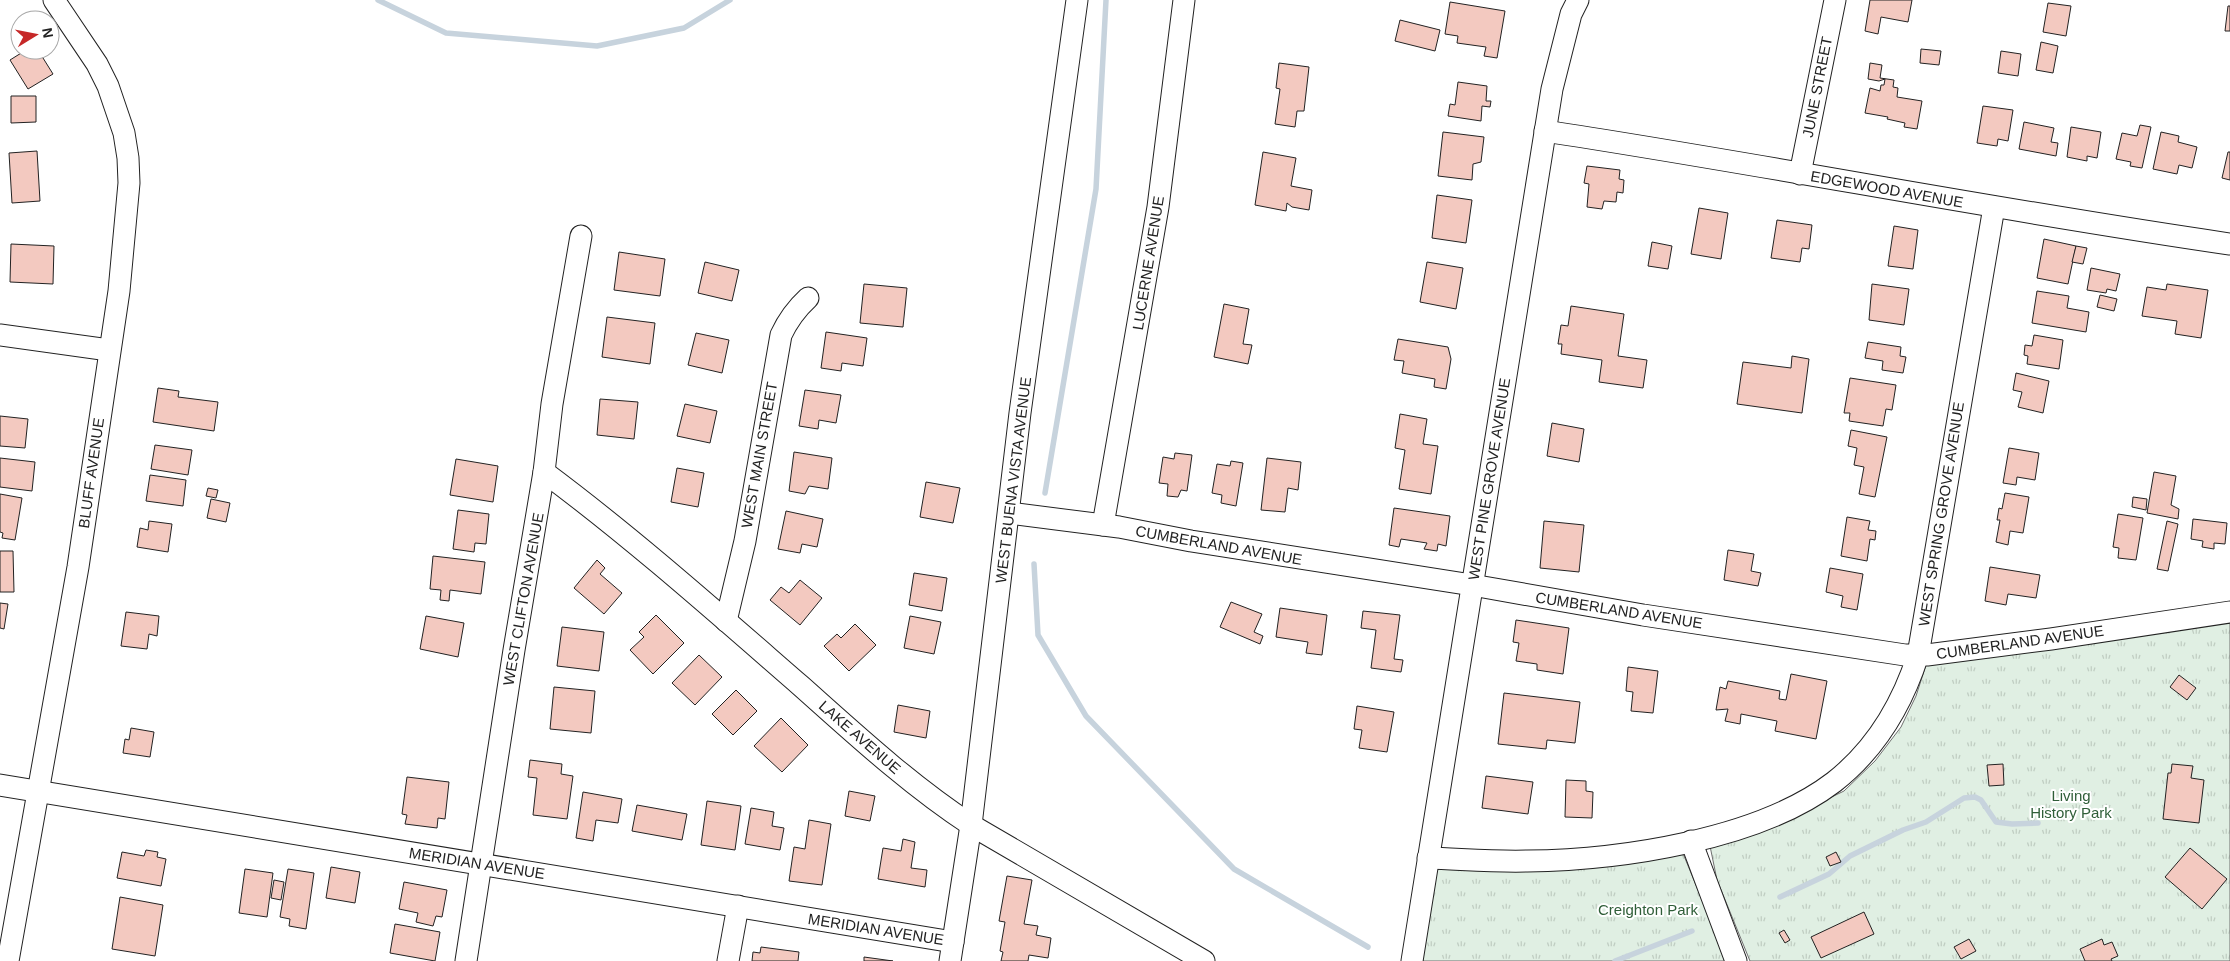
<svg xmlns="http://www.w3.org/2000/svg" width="2230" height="961" font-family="Arial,sans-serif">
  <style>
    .park { fill: url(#park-tufts); stroke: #6f6f6f }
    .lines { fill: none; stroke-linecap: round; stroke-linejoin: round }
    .stream { stroke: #c7d3dd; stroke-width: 5.5 }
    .building { fill: #f3c9c0; stroke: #222 }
    .minor-casing { stroke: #222; stroke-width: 23 }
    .minor { stroke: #fff; stroke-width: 21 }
    .labels { text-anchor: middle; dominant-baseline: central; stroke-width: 4; stroke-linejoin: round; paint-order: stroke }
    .street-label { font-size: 15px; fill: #222; stroke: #fff }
    .park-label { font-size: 15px; fill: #2f5e38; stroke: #fff }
  </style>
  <defs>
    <pattern id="park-tufts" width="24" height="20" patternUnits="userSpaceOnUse" patternTransform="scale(1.25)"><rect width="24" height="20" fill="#e0efe3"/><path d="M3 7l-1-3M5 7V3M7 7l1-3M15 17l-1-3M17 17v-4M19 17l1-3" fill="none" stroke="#c0cdc2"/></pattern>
  </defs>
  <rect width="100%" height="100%" fill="#fff"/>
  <g class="park">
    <polygon points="2230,620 2230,961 1750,961 1717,880 1710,846 1772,826 1844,791 1875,761 1901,727 1916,696 1926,665"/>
    <polygon points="1682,851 1727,961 1420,961 1435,866"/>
  </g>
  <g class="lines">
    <g class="stream">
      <polyline points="378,0 446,33 597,46 684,28 730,0"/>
      <polyline points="1045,493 1096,189 1106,0"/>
      <polyline points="1034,564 1038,635 1086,716 1234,869 1368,947"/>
      <polyline points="1780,897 1829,874 1850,856 1903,830 1926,822 1964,798 1975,797 1981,800 1996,822 2012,824 2038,823"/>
      <polyline points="1615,961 1692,931"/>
    </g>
  </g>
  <g class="building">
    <polygon points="1870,0 1912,0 1908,22 1881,17 1878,34 1865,31"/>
    <polygon points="1450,2 1505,11 1497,58 1484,56 1486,47 1457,43 1458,36 1445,34"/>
    <polygon points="2048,3 2071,6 2066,36 2043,32"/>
    <polygon points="2228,6 2230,6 2230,31 2225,31"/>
    <polygon points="1400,20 1440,30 1435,51 1395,41"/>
    <polygon points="2041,42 2058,46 2053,73 2036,70"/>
    <polygon points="1921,49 1941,51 1939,65 1920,63"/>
    <polygon points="26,50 38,50 53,74 28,89 10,60"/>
    <polygon points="2001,51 2021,54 2018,76 1998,73"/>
    <polygon points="1279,63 1309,67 1304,111 1297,111 1295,127 1275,124 1280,89 1276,88"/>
    <polygon points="1870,63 1882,65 1880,78 1894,80 1893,87 1898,88 1897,97 1922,101 1917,129 1904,127 1905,123 1887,119 1888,117 1865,113 1870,88 1880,91 1881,85 1884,85 1885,79 1879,81 1868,79"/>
    <polygon points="1458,82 1487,86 1486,101 1491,101 1490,107 1482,106 1481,121 1448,116 1450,104 1455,105"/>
    <polygon points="11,96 36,96 36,122 11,123"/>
    <polygon points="1983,106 2013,110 2008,141 1998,139 1997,146 1977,143"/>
    <polygon points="2024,122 2054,128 2051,142 2058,143 2056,156 2019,149"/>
    <polygon points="2140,125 2151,127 2142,168 2130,166 2131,162 2116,159 2122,133 2137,136"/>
    <polygon points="2071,127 2101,132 2097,158 2087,156 2087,161 2067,157"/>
    <polygon points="1443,132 1484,137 1481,162 1473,164 1472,180 1438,176"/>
    <polygon points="2161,132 2179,136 2178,142 2197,147 2192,168 2179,165 2177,174 2153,169"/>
    <polygon points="37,151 40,201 12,203 9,153"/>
    <polygon points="1263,152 1296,158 1291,186 1312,190 1309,210 1292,207 1287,203 1286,211 1255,205"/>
    <polygon points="2228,152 2230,152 2230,180 2222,178"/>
    <polygon points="1587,166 1620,170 1619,179 1624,180 1623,193 1617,192 1616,202 1604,201 1602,209 1587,207 1589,184 1584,183"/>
    <polygon points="1437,195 1472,200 1466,243 1432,238"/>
    <polygon points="1699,208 1728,213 1721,259 1691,254"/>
    <polygon points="1777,220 1812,225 1809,249 1802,248 1800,262 1771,258"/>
    <polygon points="1894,226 1918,230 1913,269 1888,266"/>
    <polygon points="2044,239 2076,246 2068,284 2037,278"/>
    <polygon points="1652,242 1672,246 1668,269 1648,266"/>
    <polygon points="11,244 54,246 53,284 10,282"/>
    <polygon points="2076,246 2087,248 2083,264 2072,262"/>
    <polygon points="619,252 665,259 660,296 614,290"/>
    <polygon points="705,262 739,270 732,301 698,293"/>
    <polygon points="1427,262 1463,268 1456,309 1420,302"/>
    <polygon points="2091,268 2120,274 2116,291 2107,289 2106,293 2087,290"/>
    <polygon points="864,284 907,288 903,327 860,323"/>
    <polygon points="1872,284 1909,289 1904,325 1869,320"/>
    <polygon points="2167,284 2208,290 2201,338 2175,334 2177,321 2142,316 2147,287 2166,290"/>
    <polygon points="2037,291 2069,296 2067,308 2089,312 2086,332 2032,323"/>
    <polygon points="2100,295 2117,299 2114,311 2097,307"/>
    <polygon points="1224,304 1249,309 1243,344 1252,345 1248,364 1214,357"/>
    <polygon points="1571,306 1624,314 1618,356 1647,360 1643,388 1599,382 1602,360 1561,354 1562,344 1558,344 1561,325 1568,326"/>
    <polygon points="607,317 655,323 650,364 602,357"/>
    <polygon points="826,332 867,338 863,366 842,363 841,371 821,368"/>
    <polygon points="696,333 729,340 722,373 688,365"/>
    <polygon points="2034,335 2063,340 2059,369 2027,364 2028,356 2024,355 2025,345 2032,346"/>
    <polygon points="1398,339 1448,347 1451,359 1446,389 1434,387 1435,379 1402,373 1404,361 1394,360"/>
    <polygon points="1868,342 1901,347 1900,356 1906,357 1903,373 1882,370 1883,361 1865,358"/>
    <polygon points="1792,356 1809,359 1802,413 1737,404 1743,362 1791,368"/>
    <polygon points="2016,373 2049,381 2043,413 2018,407 2022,392 2013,390"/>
    <polygon points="1850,378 1896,385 1892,410 1886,409 1883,426 1849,421 1850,413 1844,413"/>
    <polygon points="158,388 179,391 178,397 218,402 214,431 153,422"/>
    <polygon points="805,390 841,395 836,423 819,420 818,429 799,426"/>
    <polygon points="600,399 638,402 634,439 597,435"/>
    <polygon points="685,404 717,411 710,443 677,436"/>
    <polygon points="1400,414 1427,419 1423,444 1438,446 1431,494 1399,489 1405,450 1395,448"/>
    <polygon points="0,416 28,419 25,448 0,446"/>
    <polygon points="1552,423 1584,429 1579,462 1547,456"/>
    <polygon points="1851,430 1887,437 1875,497 1859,494 1864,467 1854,465 1857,448 1848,446"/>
    <polygon points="155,445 192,450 188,475 151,469"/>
    <polygon points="2009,448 2039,453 2035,480 2017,477 2016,485 2003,483"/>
    <polygon points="794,452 832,458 828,489 809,486 805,494 789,491"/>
    <polygon points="1175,453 1192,455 1187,491 1181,490 1178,497 1167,496 1168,484 1159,483 1163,457 1174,459"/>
    <polygon points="0,458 35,462 32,491 0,487"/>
    <polygon points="1267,458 1301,462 1298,490 1288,488 1285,512 1261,510"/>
    <polygon points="456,459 498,466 493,502 450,495"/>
    <polygon points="1231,461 1243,463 1236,506 1221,503 1222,495 1212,493 1217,464 1230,466"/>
    <polygon points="677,468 704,473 698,507 671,502"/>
    <polygon points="2154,472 2176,476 2171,505 2179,509 2178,519 2147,513"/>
    <polygon points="150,475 186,480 183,506 146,501"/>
    <polygon points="926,482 960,488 953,523 920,517"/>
    <polygon points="208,488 218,490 216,498 206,496"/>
    <polygon points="2005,493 2029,497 2023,533 2010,531 2008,545 1996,542 2000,520 1997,520 1999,508 2002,509"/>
    <polygon points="0,494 22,498 15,540 2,538 3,533 0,532"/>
    <polygon points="2133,497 2147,499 2146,510 2132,507"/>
    <polygon points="211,499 230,503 226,522 207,518"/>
    <polygon points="1394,508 1450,516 1446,546 1438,544 1437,551 1424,549 1427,543 1401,539 1399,547 1389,545"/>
    <polygon points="458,510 489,514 486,544 475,543 474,552 453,549"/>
    <polygon points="786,511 823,519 817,547 802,544 800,553 778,549"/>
    <polygon points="2118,514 2143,518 2136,560 2118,558 2119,548 2113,547"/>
    <polygon points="1847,517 1870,521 1868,530 1876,531 1875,540 1870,539 1867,561 1841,556"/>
    <polygon points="2193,519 2227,523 2225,544 2214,543 2214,549 2202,547 2203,541 2191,539"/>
    <polygon points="149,521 172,524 168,552 137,547 140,528 148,530"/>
    <polygon points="1544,521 1584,525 1579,572 1540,568"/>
    <polygon points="2167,521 2178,524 2168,571 2157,569"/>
    <polygon points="1728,550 1754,554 1751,571 1761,573 1758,586 1724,580"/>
    <polygon points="0,551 13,551 14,592 0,592"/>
    <polygon points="433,556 485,562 481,594 450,590 449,601 440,600 441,590 430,589"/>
    <polygon points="597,560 605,568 600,574 622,593 604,614 574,588"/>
    <polygon points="1990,567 2040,575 2036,598 2008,594 2006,605 1985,601"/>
    <polygon points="1830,568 1863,574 1857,610 1841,607 1843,596 1826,592"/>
    <polygon points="914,573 947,578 942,611 909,605"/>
    <polygon points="800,580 822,598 800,625 770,600 781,587 789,593"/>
    <polygon points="1231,602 1262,614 1254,632 1263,636 1260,644 1220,627"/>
    <polygon points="0,603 8,604 4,629 0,628"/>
    <polygon points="1280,608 1327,615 1322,655 1306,653 1308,642 1276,637"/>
    <polygon points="1363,611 1400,615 1394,659 1403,660 1401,672 1371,668 1376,630 1361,628"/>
    <polygon points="126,612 159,616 157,636 149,634 147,649 121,646"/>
    <polygon points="656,615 684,643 653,674 630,650 644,637 639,632"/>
    <polygon points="426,616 464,623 458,657 420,649"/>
    <polygon points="910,616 941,622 934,654 904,648"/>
    <polygon points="1516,620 1569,628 1563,674 1537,670 1537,664 1516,661 1519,643 1513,642"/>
    <polygon points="855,624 876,645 849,671 824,646 837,634 841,638"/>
    <polygon points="562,627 604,632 599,671 557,666"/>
    <polygon points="699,655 722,677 695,705 672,683"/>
    <polygon points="1628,667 1658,671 1653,713 1631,711 1633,692 1626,691"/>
    <polygon points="1791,674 1827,681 1816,739 1775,731 1777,721 1741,714 1740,724 1725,721 1728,709 1716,710 1720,687 1726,689 1728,681 1780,691 1779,699 1786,700"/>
    <polygon points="2179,675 2196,688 2187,700 2170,687"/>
    <polygon points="554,687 595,691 591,733 550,729"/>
    <polygon points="736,690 757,711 733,735 712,714"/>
    <polygon points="1504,693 1580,702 1575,743 1547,740 1546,749 1498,744"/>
    <polygon points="898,705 930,711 926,738 894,732"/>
    <polygon points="1357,706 1394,712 1387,752 1359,748 1362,730 1354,729"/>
    <polygon points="781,718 808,745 782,772 754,746"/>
    <polygon points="131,728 154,732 150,757 123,753 125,739 129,740"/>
    <polygon points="530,760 562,764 561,774 573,776 567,819 533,815 537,778 528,777"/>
    <polygon points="2003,764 2004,785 1989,786 1987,765"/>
    <polygon points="2172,764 2193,766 2191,778 2204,780 2199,823 2163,819 2168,773 2171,773"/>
    <polygon points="1486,776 1533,782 1528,814 1482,808"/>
    <polygon points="407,777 449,782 445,819 438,818 437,828 405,824 407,815 402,814"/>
    <polygon points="1566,780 1586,781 1586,791 1593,792 1592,818 1565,817"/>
    <polygon points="849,791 875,796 870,821 845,816"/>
    <polygon points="583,792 622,799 618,823 596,820 593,841 576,838"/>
    <polygon points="707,801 741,806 735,850 701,845"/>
    <polygon points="637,805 687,814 682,840 632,831"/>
    <polygon points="751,808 774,812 772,826 784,828 780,850 745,844"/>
    <polygon points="809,820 831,824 822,885 789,881 794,847 805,849"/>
    <polygon points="903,839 915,842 911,868 927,870 925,887 878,879 883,848 901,851"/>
    <polygon points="2190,848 2227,879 2202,909 2165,877"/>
    <polygon points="146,850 158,852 157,857 166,859 161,886 117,878 122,852 144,856"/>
    <polygon points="1836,852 1841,862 1830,866 1826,857"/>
    <polygon points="331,867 360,872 355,903 326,898"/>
    <polygon points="245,869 273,873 267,917 239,913"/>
    <polygon points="288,869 314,873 306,929 289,926 290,919 280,917"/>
    <polygon points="1007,876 1032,880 1024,924 1038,926 1036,935 1051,938 1048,958 1029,955 1028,961 1001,961 1003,952 1000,951 1005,922 999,921"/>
    <polygon points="274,880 284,882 281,900 271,898"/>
    <polygon points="404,882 447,890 442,917 436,916 433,926 416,922 418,913 399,909"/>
    <polygon points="120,897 163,905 155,956 112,949"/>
    <polygon points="1864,912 1874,934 1821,958 1811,937"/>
    <polygon points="395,924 440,932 435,961 390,953"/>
    <polygon points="1784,930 1790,940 1785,943 1779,933"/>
    <polygon points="1969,939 1976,951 1961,959 1954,947"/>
    <polygon points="2102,939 2104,945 2112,942 2118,956 2111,959 2112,961 2085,961 2080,949"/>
    <polygon points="761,947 799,952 798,961 752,961 753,952 760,953"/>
    <polygon points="864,957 893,961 864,961"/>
  </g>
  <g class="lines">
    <g class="minor-casing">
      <g id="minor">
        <path d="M1545,131C1774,166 2001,211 2230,244"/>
        <polyline points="1800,174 1835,0"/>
        <polyline points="0,335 109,350"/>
        <path d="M544,472C634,539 717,613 801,686C856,735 910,785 971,825L1204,961"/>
        <polyline points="1009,513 1119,527 1191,541 1472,585 1643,615 1905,655 1927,655 2051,639 2230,612"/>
        <polyline points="1103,525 1158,207 1184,0"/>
        <path d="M726,621L745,541L781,335C788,320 796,309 808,298"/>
        <polyline points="0,785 953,942"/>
        <polyline points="1691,841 1736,961"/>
        <path d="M1428,858C1461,859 1494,862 1527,861C1620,860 1758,840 1834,782C1876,749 1902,705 1918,655L1994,207"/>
        <polyline points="8,961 78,567 119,291 129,183 128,158 124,133 108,86 97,64 54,0"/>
        <polyline points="466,961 514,650 544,472 552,404 581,236"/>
        <polyline points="728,961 738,906"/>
        <polyline points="950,961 971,825 1020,413 1077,0"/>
        <polyline points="1412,961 1552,89 1571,14 1578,0"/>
      </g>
    </g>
    <use href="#minor" class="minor"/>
  </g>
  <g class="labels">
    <g class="street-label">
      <text transform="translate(1817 87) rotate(-79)">JUNE STREET</text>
      <text transform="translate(1887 189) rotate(10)">EDGEWOOD AVENUE</text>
      <text transform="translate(1148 263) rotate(-81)">LUCERNE AVENUE</text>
      <text transform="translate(759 455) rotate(-80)">WEST MAIN STREET</text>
      <text transform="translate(91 473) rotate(-82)">BLUFF AVENUE</text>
      <text transform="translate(1489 479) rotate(-81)">WEST PINE GROVE AVENUE</text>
      <text transform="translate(1013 480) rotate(-83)">WEST BUENA VISTA AVENUE</text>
      <text transform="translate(1941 514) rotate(-81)">WEST SPRING GROVE AVENUE</text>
      <text transform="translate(1219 545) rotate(10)">CUMBERLAND AVENUE</text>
      <text transform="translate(523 599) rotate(-80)">WEST CLIFTON AVENUE</text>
      <text transform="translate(1619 610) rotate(9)">CUMBERLAND AVENUE</text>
      <text transform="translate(2020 642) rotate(-8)">CUMBERLAND AVENUE</text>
      <text transform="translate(860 737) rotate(41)">LAKE AVENUE</text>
      <text transform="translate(477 863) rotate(9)">MERIDIAN AVENUE</text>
      <text transform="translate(876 929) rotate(9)">MERIDIAN AVENUE</text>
    </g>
    <g class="park-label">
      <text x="2071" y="795">Living<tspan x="2071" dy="17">History Park</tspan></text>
      <text x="1648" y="909">Creighton Park</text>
    </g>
  </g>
  <g transform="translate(35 35) rotate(80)"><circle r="24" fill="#ffffff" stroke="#a7a7a7"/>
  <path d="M0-4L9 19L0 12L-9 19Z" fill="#c62828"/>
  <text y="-8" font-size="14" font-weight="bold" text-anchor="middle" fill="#222222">N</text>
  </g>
</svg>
